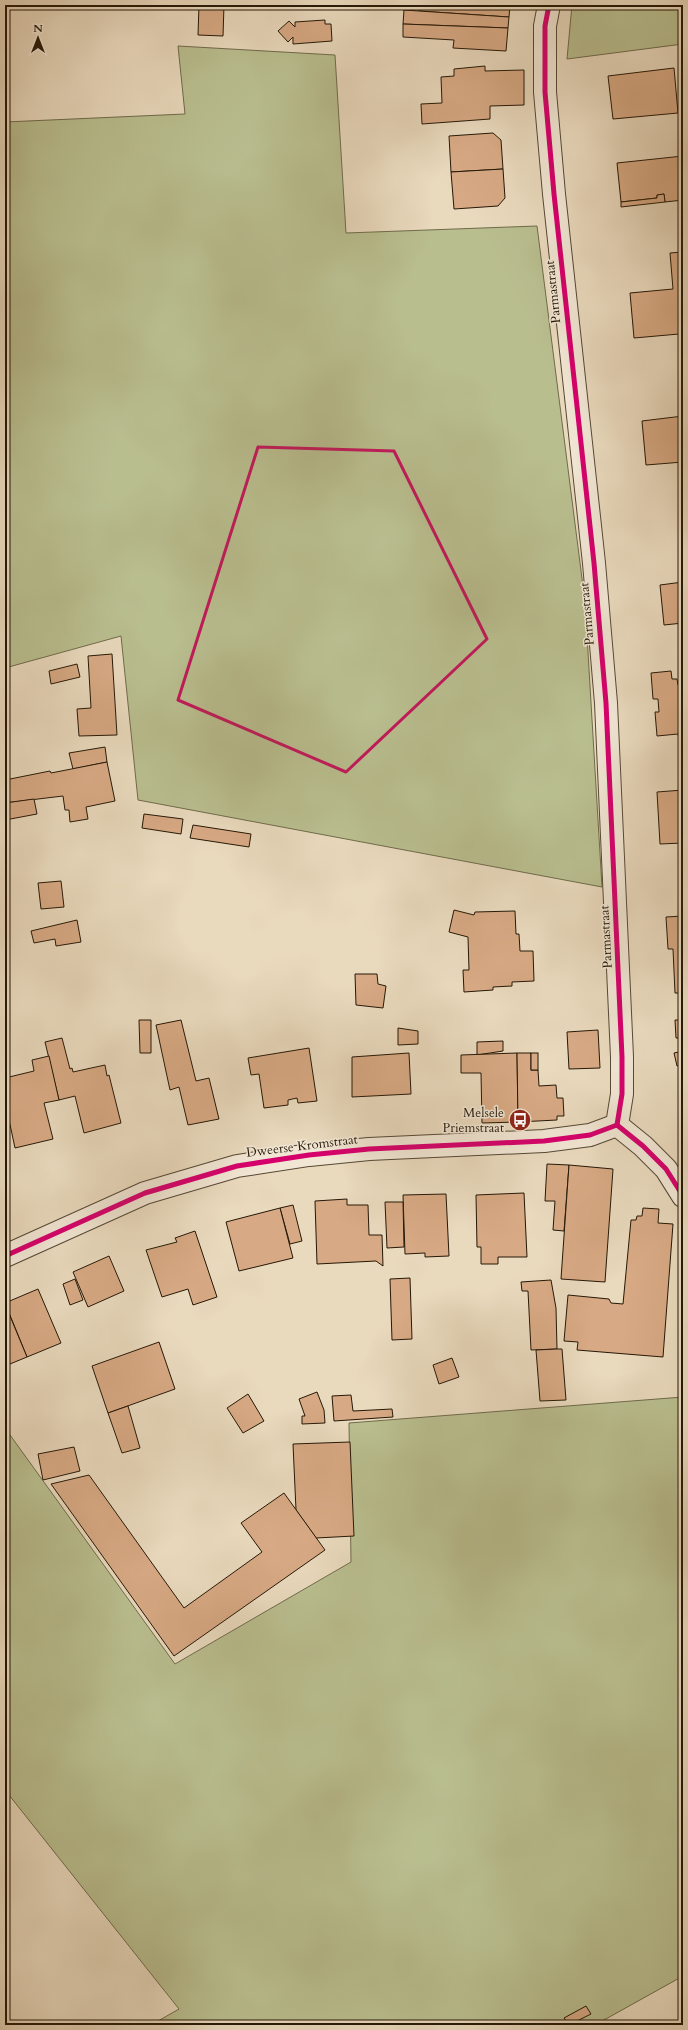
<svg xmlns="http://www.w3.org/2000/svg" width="688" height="2030" font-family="Cardo,serif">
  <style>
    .green { fill: #b9be8f; stroke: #6f6b4b }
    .building { fill: #d7a984; stroke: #251807 }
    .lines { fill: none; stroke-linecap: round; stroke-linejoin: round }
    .street-casing { stroke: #564834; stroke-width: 24 }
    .street { stroke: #f1e6d4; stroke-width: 22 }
    .cycleway-casing { stroke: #f1e6d4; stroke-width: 8 }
    .cycleway { stroke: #d6006c; stroke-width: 5 }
    .marked { fill: none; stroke: #c2185b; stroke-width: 3; stroke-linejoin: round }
    .labels { text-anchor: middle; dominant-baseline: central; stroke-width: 3; stroke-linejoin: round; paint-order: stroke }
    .street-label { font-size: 13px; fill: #251807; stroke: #f1e6d4 }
    .poi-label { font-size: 13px; fill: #251807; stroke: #f1e6d4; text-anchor: end }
  </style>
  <rect width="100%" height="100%" fill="#e9d9bd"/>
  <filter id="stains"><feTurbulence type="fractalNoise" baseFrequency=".005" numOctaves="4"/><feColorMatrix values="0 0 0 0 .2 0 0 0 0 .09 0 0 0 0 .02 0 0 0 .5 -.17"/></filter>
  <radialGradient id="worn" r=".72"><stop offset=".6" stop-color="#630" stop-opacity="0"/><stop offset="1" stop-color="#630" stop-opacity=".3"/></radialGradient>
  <g class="green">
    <polygon points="572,5 683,5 683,44 567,59"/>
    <polygon points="178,46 335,55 346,233 537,226 585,602 602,887 138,800 121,636 5,668 5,122 185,114"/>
    <polygon points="683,1397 683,1976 595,2025 151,2025 179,2009 5,1790 5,1428 175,1664 351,1562 349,1423"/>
  </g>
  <g class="building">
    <polygon points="199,5 224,5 223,36 198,35"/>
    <polygon points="419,5 510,5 509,17 419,11"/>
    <polygon points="404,10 509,17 508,28 403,24"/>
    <polygon points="325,20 325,24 331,24 332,41 293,44 293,37 288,42 278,31 289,21 295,27 295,22"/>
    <polygon points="403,24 508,28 506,51 453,48 454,40 403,37"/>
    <polygon points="485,66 485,71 524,70 524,105 490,106 490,119 422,124 421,104 442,103 441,77 454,76 454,69"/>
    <polygon points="674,68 678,113 613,119 608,76"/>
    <polygon points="493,133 501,140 503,169 451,172 449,136"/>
    <polygon points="683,156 683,200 665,202 664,194 657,195 657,198 621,202 617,163"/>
    <polygon points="503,169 505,198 498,206 454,209 451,172"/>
    <polygon points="664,194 665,202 621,207 621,202 657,198 657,195"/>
    <polygon points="683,252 683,340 679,340 679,334 634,338 630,293 673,289 670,253"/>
    <polygon points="683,416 683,462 646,465 642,421"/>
    <polygon points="683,582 683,623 664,625 660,585"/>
    <polygon points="112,654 117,735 79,736 77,709 91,708 88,656"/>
    <polygon points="77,664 80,677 51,684 49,671"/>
    <polygon points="671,671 672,679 677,679 678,685 683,685 683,740 679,740 678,734 657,736 655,712 659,712 658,699 653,699 651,673"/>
    <polygon points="105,747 107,762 73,769 69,753"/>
    <polygon points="107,762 115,801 86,807 88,819 70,822 69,810 65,810 63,796 5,803 5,780 50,771 51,773"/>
    <polygon points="683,790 683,843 660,844 657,792"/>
    <polygon points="34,799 37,814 5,820 5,803"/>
    <polygon points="144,814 183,819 181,834 142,828"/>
    <polygon points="193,825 251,834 249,847 190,838"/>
    <polygon points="61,881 64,907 41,909 38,883"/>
    <polygon points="454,910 474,915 475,912 515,911 516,934 519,934 520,951 533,951 534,981 512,982 512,986 493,987 493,990 464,992 463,970 469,970 468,937 449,932"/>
    <polygon points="683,916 683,993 675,993 673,949 668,949 666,917"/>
    <polygon points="77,920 81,942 56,946 55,939 34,943 31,931"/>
    <polygon points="355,974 377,974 378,984 386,986 383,1008 356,1005"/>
    <polygon points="139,1020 151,1020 151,1053 140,1053"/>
    <polygon points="181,1020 196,1081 209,1078 219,1119 188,1125 179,1087 170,1090 156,1025"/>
    <polygon points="675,1020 683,1020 683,1038 676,1038"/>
    <polygon points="398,1028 418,1031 418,1044 398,1045"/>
    <polygon points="598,1030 600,1068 569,1069 567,1032"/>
    <polygon points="62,1038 70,1069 72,1068 73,1072 105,1065 107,1076 109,1075 121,1123 84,1133 75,1096 59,1100 45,1042"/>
    <polygon points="503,1041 503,1051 477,1055 477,1042"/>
    <polygon points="309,1048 317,1101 298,1103 297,1098 288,1100 288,1105 264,1108 259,1074 251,1075 248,1058"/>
    <polygon points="683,1051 683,1065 677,1066 674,1053"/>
    <polygon points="409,1053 411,1094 352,1097 352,1057"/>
    <polygon points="517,1053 518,1122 482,1123 481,1073 461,1073 461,1055"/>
    <polygon points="517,1053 531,1053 531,1070 538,1070 539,1086 556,1085 557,1098 563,1098 564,1116 557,1116 557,1120 518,1122"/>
    <rect x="531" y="1053" width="7" height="17"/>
    <polygon points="49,1056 59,1100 44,1103 53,1139 15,1148 5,1101 5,1078 34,1071 32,1060"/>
    <polygon points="547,1164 569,1165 564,1231 553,1230 555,1201 545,1201"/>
    <polygon points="569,1165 613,1169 605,1282 561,1279"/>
    <polygon points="524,1193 527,1257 498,1257 498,1264 481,1264 481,1247 477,1247 476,1195"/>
    <polygon points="446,1194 449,1256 425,1257 425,1253 405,1254 403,1195"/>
    <polygon points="347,1199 347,1205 368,1205 369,1235 382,1235 383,1266 376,1261 317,1264 315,1201"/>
    <polygon points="385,1202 403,1202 404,1247 387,1248"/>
    <polygon points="293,1205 302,1241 290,1244 280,1208"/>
    <polygon points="280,1208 293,1258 239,1271 226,1222"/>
    <polygon points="643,1208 659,1209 658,1223 673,1224 663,1357 577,1350 578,1342 564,1341 568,1295 609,1299 611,1303 623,1304 631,1220 636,1220 637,1216 642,1216"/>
    <polygon points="195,1231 217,1297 193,1305 188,1289 162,1297 146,1250 177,1242 175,1238"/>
    <polygon points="109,1256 124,1291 88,1307 73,1272"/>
    <polygon points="410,1278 412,1339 392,1340 390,1279"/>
    <polygon points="75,1279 83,1300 70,1305 63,1284"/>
    <polygon points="551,1280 556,1308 557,1349 531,1350 528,1291 522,1291 521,1282"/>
    <polygon points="38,1289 61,1343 27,1357 5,1303"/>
    <polygon points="5,1304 27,1357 5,1366"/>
    <polygon points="159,1342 175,1389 108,1413 92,1366"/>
    <polygon points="557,1349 562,1349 566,1400 540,1401 536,1350"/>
    <polygon points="452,1358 459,1377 439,1384 433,1365"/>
    <polygon points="317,1392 324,1410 325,1423 302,1424 302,1416 305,1416 299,1399"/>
    <polygon points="248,1394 264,1421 243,1433 227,1408"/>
    <polygon points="351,1395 353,1411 392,1409 393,1417 334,1421 332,1396"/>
    <polygon points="128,1406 140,1448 122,1453 108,1413"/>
    <polygon points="350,1442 354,1536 316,1538 296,1510 293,1444"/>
    <polygon points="74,1447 80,1471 43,1480 38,1454"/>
    <polygon points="89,1475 184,1608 262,1552 241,1523 284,1493 325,1550 174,1656 51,1484"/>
    <polygon points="586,2006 591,2014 569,2025 564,2018"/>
  </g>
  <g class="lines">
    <g class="street-casing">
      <g id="street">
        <polyline points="549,5 545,26 545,92 554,194 594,563 606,703 622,1057 622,1094 617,1125"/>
        <polyline points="617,1125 643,1146 666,1169 683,1196"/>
        <polyline points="5,1256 145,1193 237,1166 309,1155 369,1149 544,1141 590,1135 617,1125"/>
      </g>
    </g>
    <use href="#street" class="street"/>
    <g class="cycleway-casing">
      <g id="cycleway">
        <polyline points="549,5 545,26 545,92 554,194 594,563 606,703 622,1057 622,1094 617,1125"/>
        <polyline points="617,1125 643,1146 666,1169 683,1196"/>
        <polyline points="5,1256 145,1193 237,1166 309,1155 369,1149 544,1141 590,1135 617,1125"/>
      </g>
    </g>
    <use href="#cycleway" class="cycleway"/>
  </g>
  <path class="marked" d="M258,447L394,451L487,639L346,772L178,700Z"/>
  <defs>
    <g id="bus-disc" transform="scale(1.15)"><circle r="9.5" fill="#8f2418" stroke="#f1e6d4"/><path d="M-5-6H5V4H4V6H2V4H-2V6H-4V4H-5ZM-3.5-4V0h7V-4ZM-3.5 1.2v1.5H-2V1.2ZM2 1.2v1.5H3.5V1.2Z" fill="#fff"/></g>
  </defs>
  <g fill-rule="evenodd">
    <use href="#bus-disc" x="520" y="1120"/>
  </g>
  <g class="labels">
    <g class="street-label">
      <text transform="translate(553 292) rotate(-96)">Parmastraat</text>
      <text transform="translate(587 614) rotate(-95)">Parmastraat</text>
      <text transform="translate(606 937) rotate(-93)">Parmastraat</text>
      <text transform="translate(302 1146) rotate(-7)">Dweerse Kromstraat</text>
    </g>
    <g class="poi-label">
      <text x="504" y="1113">Melsele<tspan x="504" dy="15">Priemstraat</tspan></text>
    </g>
  </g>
  <rect width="688" height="2030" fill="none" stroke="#e9d9bd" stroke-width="20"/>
  <rect x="6" y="6" width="676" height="2018" fill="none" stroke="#251807" stroke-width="2"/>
  <rect x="10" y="10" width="668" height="2010" fill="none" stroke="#251807"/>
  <g transform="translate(38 38)" stroke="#f1e6d4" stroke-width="3" paint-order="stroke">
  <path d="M0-3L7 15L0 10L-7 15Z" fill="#251807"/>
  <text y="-6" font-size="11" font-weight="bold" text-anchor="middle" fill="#251807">N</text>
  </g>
  <rect width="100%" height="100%" filter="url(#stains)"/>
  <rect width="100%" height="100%" fill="url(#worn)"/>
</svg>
